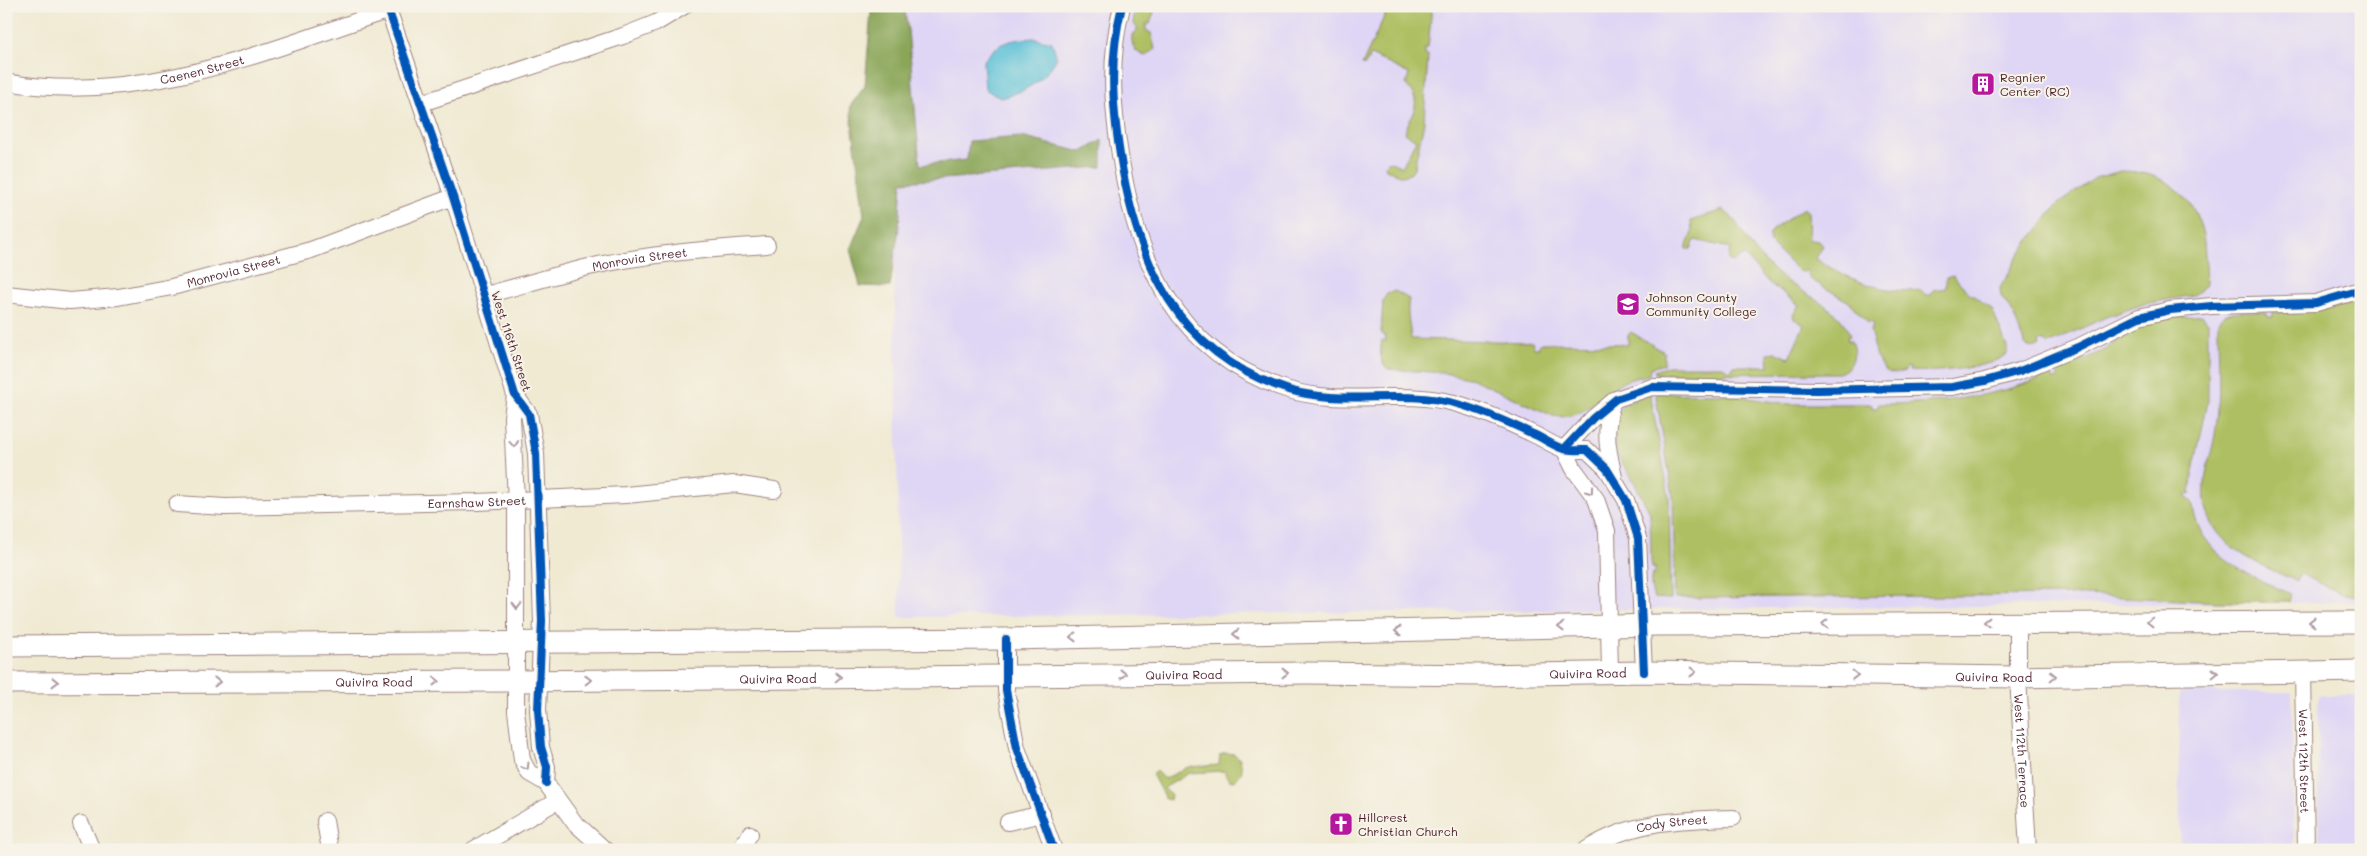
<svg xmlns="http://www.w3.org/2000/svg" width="2367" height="856" font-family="Mali,sans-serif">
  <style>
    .built { fill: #dfd5f5 }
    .green { fill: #adbf62; stroke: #7c6f46 }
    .forest { fill: #8aa658; stroke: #6a6242 }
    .water { fill: #59c0d7; stroke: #527081 }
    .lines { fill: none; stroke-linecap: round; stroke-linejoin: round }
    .minor-casing { stroke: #9d847f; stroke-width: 18 }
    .major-casing { stroke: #9d847f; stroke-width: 23 }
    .minor { stroke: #fff; stroke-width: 16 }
    .major { stroke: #fff; stroke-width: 21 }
    .cycleway-casing { stroke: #f7f3e8; stroke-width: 11 }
    .cycleway { stroke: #0057b8; stroke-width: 8 }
    .oneway { stroke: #ae9aa0 }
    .labels { text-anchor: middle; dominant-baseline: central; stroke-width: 4; stroke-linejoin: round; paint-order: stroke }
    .street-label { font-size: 12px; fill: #4a1f2b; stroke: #f7f3e8 }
    .poi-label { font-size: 12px; fill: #4a1f2b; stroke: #f7f3e8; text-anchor: start }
  </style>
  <rect width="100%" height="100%" fill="#f7f3e8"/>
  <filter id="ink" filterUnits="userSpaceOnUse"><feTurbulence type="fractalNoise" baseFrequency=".02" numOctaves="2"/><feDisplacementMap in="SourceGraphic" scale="10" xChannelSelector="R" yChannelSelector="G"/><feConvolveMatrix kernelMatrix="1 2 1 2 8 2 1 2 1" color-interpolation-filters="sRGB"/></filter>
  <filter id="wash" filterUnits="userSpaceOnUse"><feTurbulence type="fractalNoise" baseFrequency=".0096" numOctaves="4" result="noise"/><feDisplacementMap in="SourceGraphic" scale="20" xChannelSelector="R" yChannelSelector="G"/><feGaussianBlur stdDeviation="1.12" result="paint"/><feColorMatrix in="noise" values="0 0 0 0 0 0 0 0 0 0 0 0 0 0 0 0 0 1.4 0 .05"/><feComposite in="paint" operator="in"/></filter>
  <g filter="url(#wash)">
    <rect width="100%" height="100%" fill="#f0ead3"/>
    <g class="built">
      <polygon points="891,6 2361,6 2361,602 899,617"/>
      <polygon points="2179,692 2292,692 2294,850 2180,850"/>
      <polygon points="2318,695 2361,695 2361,850 2319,850"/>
    </g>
    <g class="green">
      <path d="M1135,6H1156L1150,24H1146V30L1151,33L1155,49L1146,56C1135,53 1131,46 1132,35L1137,31V27L1133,24Z"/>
      <path d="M1389,6H1432L1428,48H1425V55H1428L1424,122L1414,168L1410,174L1402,176L1386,169L1385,165L1389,161L1402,167L1416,140L1405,133C1410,112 1425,105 1406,85L1409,74L1371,55L1365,65H1362Z"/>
      <path d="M2121,171C2173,171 2204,204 2205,256C2206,266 2208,277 2205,287L2194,295L2144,304L2106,317L2048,344L2043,340L2039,342L2040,345C2034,349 2030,348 2025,345L2012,311L2001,296L2000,288L2007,276L2019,254L2058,204L2095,178Z"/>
      <path d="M1804,208L1808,212L1809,240L1819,241L1823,246L1815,258C1844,278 1885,295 1921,290L1926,295H1930L1933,290L1946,288V277L1953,275L1968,292L1992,309L2007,347V354C1992,369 1931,373 1909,371L1910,368L1906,367L1905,371C1875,382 1877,348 1870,331L1873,326L1872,322L1868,323L1849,302L1810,279L1806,270L1803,272L1798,271L1770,243L1769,236L1772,230Z"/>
      <path d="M1722,210C1737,217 1744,238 1755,251C1761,259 1769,266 1776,273C1799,293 1842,307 1850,336L1847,337L1848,341H1851C1857,355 1853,368 1839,373L1656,374L1654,371L1668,366H1723L1727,370L1731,371L1734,366H1769L1768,353L1775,352L1789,358L1804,325L1794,319L1793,315L1799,305L1768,282L1744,255L1733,262L1728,260L1730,248L1695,240L1691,249H1686L1692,232L1691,221Z"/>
      <path d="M1395,291L1409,299C1406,312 1410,326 1411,339L1532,342L1534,348H1538L1541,343L1628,344V335L1631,332L1664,352V364L1650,368L1649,375C1637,377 1626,380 1615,386C1592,400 1584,421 1553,416L1473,379L1445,373L1388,369C1379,362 1380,350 1382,340L1386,341L1385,336L1381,333L1383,300L1387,294Z"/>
      <path d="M2361,300V597L2340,593L2301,574L2296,581C2254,562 2199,542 2205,484C2206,465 2214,447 2216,428C2221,393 2218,357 2218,322C2225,307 2250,312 2265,312L2268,317H2273V313L2279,312L2321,310Z"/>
      <path d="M2202,315L2208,322V401L2192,476L2190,494H2187V498L2192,502C2198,556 2248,575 2291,594L2289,602H2218L2085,595L1675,598L1673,496L1656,397L1657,393L1723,394L1788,404H1869L1872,405V408H1877L1879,404C1938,404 1993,397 2048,376H2052L2053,380L2058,378V372L2102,351L2146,323L2164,319Z"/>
      <path d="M1650,393L1669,497L1671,599L1654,598C1651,590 1650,582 1652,574H1655V568H1652L1651,561L1650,513L1632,478L1618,457L1611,426L1623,405Z"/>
      <polygon points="1225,753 1234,754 1240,759 1242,771 1235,781 1229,780 1224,771 1189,773 1164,788 1171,795 1170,800 1165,799 1152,774 1156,771 1164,779 1188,767 1219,765 1220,755"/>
    </g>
    <polygon class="forest" points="866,6 904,6 908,30 920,165 967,160 969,141 1021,137 1082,152 1102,140 1102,167 902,182 899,227 890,287 860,286 850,249 864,216 850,106 865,86 871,12"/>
    <path class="water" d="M1034,38L1052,42L1057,58C1044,81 1025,92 1000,98L985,89L983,62C998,41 1009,40 1034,38Z"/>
  </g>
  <g filter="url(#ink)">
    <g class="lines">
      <g class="minor-casing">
        <g id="minor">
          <polyline points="387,6 453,197 515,395 529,414 536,453 542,621 538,710 541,747 547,767 546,783"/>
          <path d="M1122,6C1109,58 1112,103 1120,155C1137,263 1177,355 1289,390C1342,406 1400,389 1454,403C1480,410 1508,422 1533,434C1543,438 1553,446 1564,449C1571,451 1580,450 1587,450L1607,469L1626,500L1638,538L1644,672"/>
          <path id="s1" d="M6,82C138,106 267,51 389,10"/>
          <polyline points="422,103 623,36 656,23 684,6"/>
          <path id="s2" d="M6,294L70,301L118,297L172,287L311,250L453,197"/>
          <path id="s3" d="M486,295C520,286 554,275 589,267C647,254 707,249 767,245"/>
          <polyline points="515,395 512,417 516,501 516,711 522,760 529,773 546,783 574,822 605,850"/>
          <path d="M1612,403C1604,434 1607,446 1614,477"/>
          <polyline points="1564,449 1593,418 1616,399 1652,387 1817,390 1952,387 1985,381 2020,371 2078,347 2139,317 2170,310 2212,306 2316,303 2361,290"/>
          <polyline points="1564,449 1574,469 1596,499 1607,531 1610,673"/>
          <path id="s4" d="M177,504L225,507L477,502L626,495L734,484L774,490"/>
          <path id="s5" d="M2018,622V677L2028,850"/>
          <polyline points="1006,639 1006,690 1017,748 1054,850"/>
          <path id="s6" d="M2303,671L2306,850"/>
          <polyline points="325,821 330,850"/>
          <polyline points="1008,822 1042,814"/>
          <polyline points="81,824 92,850"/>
          <polyline points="473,850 557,801"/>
          <polyline points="739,850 750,834"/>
          <path id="s7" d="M1586,850C1631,820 1682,820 1733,818"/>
        </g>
      </g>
      <g class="major-casing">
        <g id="major">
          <polyline points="6,646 1006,639 1658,625 2361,622"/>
          <path id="s8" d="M6,683L516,681L1307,673L1482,675L1644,672L2018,677L2361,671"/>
        </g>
      </g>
      <use href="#minor" class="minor"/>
      <use href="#major" class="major"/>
      <g class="cycleway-casing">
        <g id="cycleway">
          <polyline points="387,6 453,197 515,395 529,414 536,453 542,621 538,710 541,747 547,767 546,783"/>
          <path d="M1122,6C1109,58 1112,103 1120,155C1137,263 1177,355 1289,390C1342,406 1400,389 1454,403C1480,410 1508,422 1533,434C1543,438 1553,446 1564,449C1571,451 1580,450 1587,450L1607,469L1626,500L1638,538L1644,672"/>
          <polyline points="1564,449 1593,418 1616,399 1652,387 1817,390 1952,387 1985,381 2020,371 2078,347 2139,317 2170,310 2212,306 2316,303 2361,290"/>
          <polyline points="1006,639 1006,690 1017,748 1054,850"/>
        </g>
      </g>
      <use href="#cycleway" class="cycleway"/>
    </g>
    <defs><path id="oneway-chevron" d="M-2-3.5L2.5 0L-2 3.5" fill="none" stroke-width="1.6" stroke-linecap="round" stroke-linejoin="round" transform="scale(1.25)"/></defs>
    <g class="oneway">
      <use href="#oneway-chevron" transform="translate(514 444) rotate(85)"/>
      <use href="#oneway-chevron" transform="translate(1590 491) rotate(54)"/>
      <use href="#oneway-chevron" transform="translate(517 606) rotate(90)"/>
      <use href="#oneway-chevron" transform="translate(1987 622) rotate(180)"/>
      <use href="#oneway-chevron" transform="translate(2150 622) rotate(180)"/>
      <use href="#oneway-chevron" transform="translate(2312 622) rotate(180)"/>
      <use href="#oneway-chevron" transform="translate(1825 624) rotate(180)"/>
      <use href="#oneway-chevron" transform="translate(1561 627) rotate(179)"/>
      <use href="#oneway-chevron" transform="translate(1398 631) rotate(179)"/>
      <use href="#oneway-chevron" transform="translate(1236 634) rotate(179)"/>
      <use href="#oneway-chevron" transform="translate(1073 637) rotate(179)"/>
      <use href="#oneway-chevron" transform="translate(1693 672) rotate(1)"/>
      <use href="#oneway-chevron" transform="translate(1285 673)"/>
      <use href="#oneway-chevron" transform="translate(2215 673) rotate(-1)"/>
      <use href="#oneway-chevron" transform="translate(1123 674)"/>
      <use href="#oneway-chevron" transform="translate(1855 675) rotate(1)"/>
      <use href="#oneway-chevron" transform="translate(2053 676) rotate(-1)"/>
      <use href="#oneway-chevron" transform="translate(838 677) rotate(-1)"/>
      <use href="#oneway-chevron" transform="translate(588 680) rotate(-1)"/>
      <use href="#oneway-chevron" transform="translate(436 681)"/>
      <use href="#oneway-chevron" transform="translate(55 682)"/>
      <use href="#oneway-chevron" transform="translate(217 682)"/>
      <use href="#oneway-chevron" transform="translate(526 767) rotate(59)"/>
    </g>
  </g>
  <defs>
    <g id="building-square" transform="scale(1.25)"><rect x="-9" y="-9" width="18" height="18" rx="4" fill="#b5179e" stroke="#f7f3e8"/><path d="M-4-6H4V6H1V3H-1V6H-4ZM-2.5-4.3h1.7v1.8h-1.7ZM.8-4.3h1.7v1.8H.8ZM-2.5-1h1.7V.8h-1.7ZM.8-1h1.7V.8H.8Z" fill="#fff"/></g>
    <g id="university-square" transform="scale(1.25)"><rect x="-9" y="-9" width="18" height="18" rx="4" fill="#b5179e" stroke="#f7f3e8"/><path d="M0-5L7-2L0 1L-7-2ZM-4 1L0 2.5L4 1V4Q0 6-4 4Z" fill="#fff"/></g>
    <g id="church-square" transform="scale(1.25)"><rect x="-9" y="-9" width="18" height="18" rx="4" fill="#b5179e" stroke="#f7f3e8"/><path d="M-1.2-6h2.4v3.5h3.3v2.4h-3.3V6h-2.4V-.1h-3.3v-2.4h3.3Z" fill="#fff"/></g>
  </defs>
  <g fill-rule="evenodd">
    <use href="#building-square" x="1983" y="84"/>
    <use href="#university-square" x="1628" y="304"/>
    <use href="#church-square" x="1341" y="824"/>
  </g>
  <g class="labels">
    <g class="street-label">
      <text stroke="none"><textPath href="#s1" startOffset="198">Caenen Street</textPath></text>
      <text stroke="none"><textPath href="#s3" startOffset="158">Monrovia Street</textPath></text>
      <text stroke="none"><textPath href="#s2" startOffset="231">Monrovia Street</textPath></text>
      <text transform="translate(512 341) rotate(72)">West 116th Street</text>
      <text stroke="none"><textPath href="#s4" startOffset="300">Earnshaw Street</textPath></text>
      <text stroke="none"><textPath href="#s8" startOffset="1582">Quivira Road</textPath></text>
      <text stroke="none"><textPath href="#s8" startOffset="1178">Quivira Road</textPath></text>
      <text stroke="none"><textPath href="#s8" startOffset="1988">Quivira Road</textPath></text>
      <text stroke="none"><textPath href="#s8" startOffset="772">Quivira Road</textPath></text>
      <text stroke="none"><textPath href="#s8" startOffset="368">Quivira Road</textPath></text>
      <text stroke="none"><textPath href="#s5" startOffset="129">West 112th Terrace</textPath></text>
      <text stroke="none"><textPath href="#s6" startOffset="90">West 112th Street</textPath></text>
      <text stroke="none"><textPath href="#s7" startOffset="91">Cody Street</textPath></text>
    </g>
    <g class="poi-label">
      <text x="2000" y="77">Regnier<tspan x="2000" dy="14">Center (RC)</tspan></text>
      <text x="1646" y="297">Johnson County<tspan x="1646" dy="14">Community College</tspan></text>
      <text x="1358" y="817">Hillcrest<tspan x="1358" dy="14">Christian Church</tspan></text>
    </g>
  </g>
  <rect width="2367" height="856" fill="none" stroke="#f7f3e8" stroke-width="25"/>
</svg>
